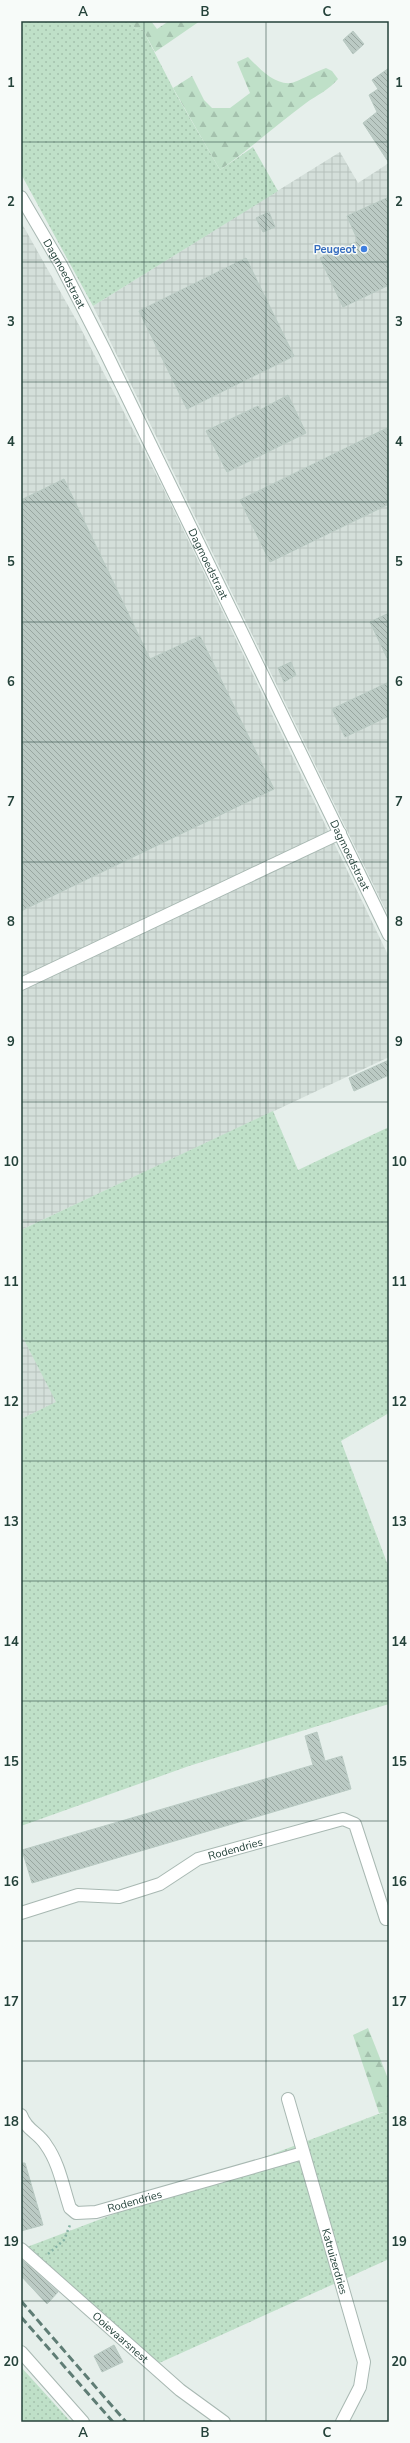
<svg xmlns="http://www.w3.org/2000/svg" width="410" height="2443" font-family="'Nunito Sans',sans-serif">
  <style>
    .industrial { fill: url(#industrial-grid) }
    .green { fill: url(#green-dots) }
    .forest { fill: url(#forest-firs) }
    .building { fill: url(#building-back-hatch); stroke: #b8c9c2 }
    .lines { fill: none; stroke-linecap: round; stroke-linejoin: round }
    .minor-casing { stroke: #a8b8b2; stroke-width: 14 }
    .path { stroke: #86b3a5; stroke-width: 2.5; stroke-dasharray: 2 3; stroke-linecap: butt }
    .minor { stroke: #fff; stroke-width: 12 }
    .rail { stroke: #5f7d75; stroke-width: 3; stroke-dasharray: 8 4; stroke-linecap: butt }
    .grid { fill: none; stroke: #24423a; stroke-width: 1; stroke-opacity: 0.55 }
    .shop-dot { fill: #3f7fe0; stroke: #f7fbf9; stroke-width: 1.5 }
    .labels { text-anchor: middle; dominant-baseline: central; stroke-width: 3; stroke-linejoin: round; paint-order: stroke }
    .shop-label { font-size: 11px; font-weight: bold; fill: #366cbe; stroke: #f7fbf9; text-anchor: end }
    .street-label { font-size: 11px; fill: #24423a; stroke: #f7fbf9 }
    .neatline { fill: none; stroke: #24423a; stroke-width: 1.5 }
    .grid-label { font-size: 13px; text-anchor: middle; font-weight: bold; fill: #24423a }
  </style>
  <defs>
    <pattern id="industrial-grid" width="8" height="8" patternUnits="userSpaceOnUse"><rect width="8" height="8" fill="#d4dfda"/><path d="M0 4h8M4 0v8" fill="none" stroke="#b6c1bc"/></pattern>
    <pattern id="green-dots" width="8" height="8" patternUnits="userSpaceOnUse"><rect width="8" height="8" fill="#bfe0c8"/><path d="M2 2h.1M6 6h.1" fill="none" stroke="#a4c1ad" stroke-width="1.8" stroke-linecap="round"/></pattern>
    <pattern id="forest-firs" width="22" height="20" patternUnits="userSpaceOnUse"><rect width="22" height="20" fill="#bfe0c8"/><path d="M5 1l3.5 6h-7zM16 11l3.5 6h-7z" fill="#a4c1ad"/></pattern>
    <pattern id="building-back-hatch" width="6" height="6" patternUnits="userSpaceOnUse"><rect width="6" height="6" fill="#bbcac4"/><path d="M-1 5l2 2M0 0l6 6M5-1l2 2" fill="none" stroke="#98a6a0"/></pattern>
  </defs>
  <rect width="100%" height="100%" fill="#e6efeb"/>
  <g class="industrial">
    <polygon points="340,152 358,183 389,163 389,917 93,306"/>
    <polygon points="21,222 79,325 162,486 389,957 389,1057 21,1230"/>
    <polygon points="21,1334 57,1402 21,1419"/>
  </g>
  <g class="green">
    <polygon points="21,21 127,21 135,28 143,30 176,94 220,170 253,147 278,191 93,306 21,174"/>
    <polygon points="273,1111 298,1170 389,1127 389,1413 341,1441 389,1568 389,1704 189,1766 21,1826 21,1419 56,1402 21,1334 21,1230"/>
    <polygon points="389,2110 389,2259 157,2364 27,2247"/>
    <polygon points="21,2367 71,2422 21,2422"/>
  </g>
  <g class="forest">
    <polygon points="127,21 151,21 157,29 169,21 200,21 155,52 143,30 135,28"/>
    <path d="M248,57C259,68 274,85 291,83C297,82 317,71 326,68L332,71L338,79C329,90 317,95 306,103C276,125 250,149 220,170L173,88L192,76L204,100L212,108H230L250,93L237,62Z"/>
    <polygon points="368,2028 389,2081 389,2111 379,2113 353,2035"/>
  </g>
  <g class="building">
    <polygon points="353,31 364,44 353,54 343,40"/>
    <polygon points="389,68 389,163 363,123 377,112 369,95 378,89 372,80"/>
    <polygon points="389,197 389,285 343,307 320,258 358,241 347,216"/>
    <polygon points="269,212 275,227 263,232 256,218"/>
    <polygon points="246,258 294,356 187,409 139,311"/>
    <polygon points="288,395 306,433 227,472 206,431 258,406 260,410"/>
    <polygon points="389,427 389,504 270,562 240,500"/>
    <polygon points="64,479 150,659 200,636 274,789 21,911 21,500"/>
    <polygon points="389,613 389,662 370,622"/>
    <polygon points="291,662 296,675 284,682 278,668"/>
    <polygon points="389,682 389,716 345,737 332,709"/>
    <polygon points="389,1060 389,1075 354,1091 349,1078"/>
    <polygon points="317,1732 325,1761 342,1756 351,1789 32,1883 22,1850 313,1765 305,1736"/>
    <polygon points="21,2163 25,2163 43,2225 21,2231"/>
    <polygon points="21,2259 58,2292 47,2304 21,2276"/>
    <polygon points="114,2345 123,2362 102,2372 94,2356"/>
  </g>
  <g class="lines">
    <g class="minor-casing">
      <g id="minor">
        <path id="s1" d="M21,197L61,265L105,351L389,935"/>
        <polyline points="21,984 340,833"/>
        <path id="s2" d="M21,1913L78,1895L119,1897L160,1884L198,1859L343,1819L355,1824L386,1919H389"/>
        <path id="s3" d="M288,2099L364,2362L360,2387L342,2422"/>
        <path id="s4" d="M21,2115C26,2130 39,2133 46,2145C59,2163 63,2187 70,2208L76,2213L96,2212L303,2153"/>
        <path id="s5" d="M21,2249L180,2390L224,2422"/>
        <polyline points="21,2352 83,2422"/>
      </g>
    </g>
    <polyline class="path" points="48,2254 64,2240 70,2225"/>
    <use href="#minor" class="minor"/>
    <g class="rail">
      <polyline points="21,2301 126,2422"/>
      <polyline points="21,2317 113,2422"/>
    </g>
  </g>
  <path class="grid" d="M144,21V2422M266,21V2422M21,142H389M21,262H389M21,382H389M21,502H389M21,622H389M21,742H389M21,862H389M21,982H389M21,1102H389M21,1222H389M21,1341H389M21,1461H389M21,1581H389M21,1701H389M21,1821H389M21,1941H389M21,2061H389M21,2181H389M21,2301H389"/>
  <circle class="shop-dot" cx="364" cy="249" r="4"/>
  <g class="labels">
    <g class="shop-label">
      <text x="356" y="249">Peugeot</text>
    </g>
    <g class="street-label">
      <text stroke="none"><textPath href="#s1" startOffset="88">Dagmoedstraat</textPath></text>
      <text stroke="none"><textPath href="#s1" startOffset="412">Dagmoedstraat</textPath></text>
      <text stroke="none"><textPath href="#s1" startOffset="736">Dagmoedstraat</textPath></text>
      <text stroke="none"><textPath href="#s2" startOffset="228">Rodendries</textPath></text>
      <text stroke="none"><textPath href="#s4" startOffset="175">Rodendries</textPath></text>
      <text stroke="none"><textPath href="#s3" startOffset="169">Katruizerdries</textPath></text>
      <text stroke="none"><textPath href="#s5" startOffset="133">Ooievaarsnest</textPath></text>
    </g>
  </g>
  <rect width="410" height="2443" fill="none" stroke="#f7fbf9" stroke-width="44"/>
  <rect x="22" y="22" width="366" height="2399" class="neatline"/>
  <g class="grid-label">
    <text x="83" y="16">A</text>
    <text x="205" y="16">B</text>
    <text x="327" y="16">C</text>
    <text x="11" y="87">1</text>
    <text x="399" y="87">1</text>
    <text x="11" y="206">2</text>
    <text x="399" y="206">2</text>
    <text x="11" y="326">3</text>
    <text x="399" y="326">3</text>
    <text x="11" y="446">4</text>
    <text x="399" y="446">4</text>
    <text x="11" y="566">5</text>
    <text x="399" y="566">5</text>
    <text x="11" y="686">6</text>
    <text x="399" y="686">6</text>
    <text x="11" y="806">7</text>
    <text x="399" y="806">7</text>
    <text x="11" y="926">8</text>
    <text x="399" y="926">8</text>
    <text x="11" y="1046">9</text>
    <text x="399" y="1046">9</text>
    <text x="11" y="1166">10</text>
    <text x="399" y="1166">10</text>
    <text x="11" y="1286">11</text>
    <text x="399" y="1286">11</text>
    <text x="11" y="1406">12</text>
    <text x="399" y="1406">12</text>
    <text x="11" y="1526">13</text>
    <text x="399" y="1526">13</text>
    <text x="11" y="1646">14</text>
    <text x="399" y="1646">14</text>
    <text x="11" y="1766">15</text>
    <text x="399" y="1766">15</text>
    <text x="11" y="1886">16</text>
    <text x="399" y="1886">16</text>
    <text x="11" y="2006">17</text>
    <text x="399" y="2006">17</text>
    <text x="11" y="2126">18</text>
    <text x="399" y="2126">18</text>
    <text x="11" y="2246">19</text>
    <text x="399" y="2246">19</text>
    <text x="11" y="2366">20</text>
    <text x="399" y="2366">20</text>
    <text x="83" y="2437">A</text>
    <text x="205" y="2437">B</text>
    <text x="327" y="2437">C</text>
  </g>
</svg>
